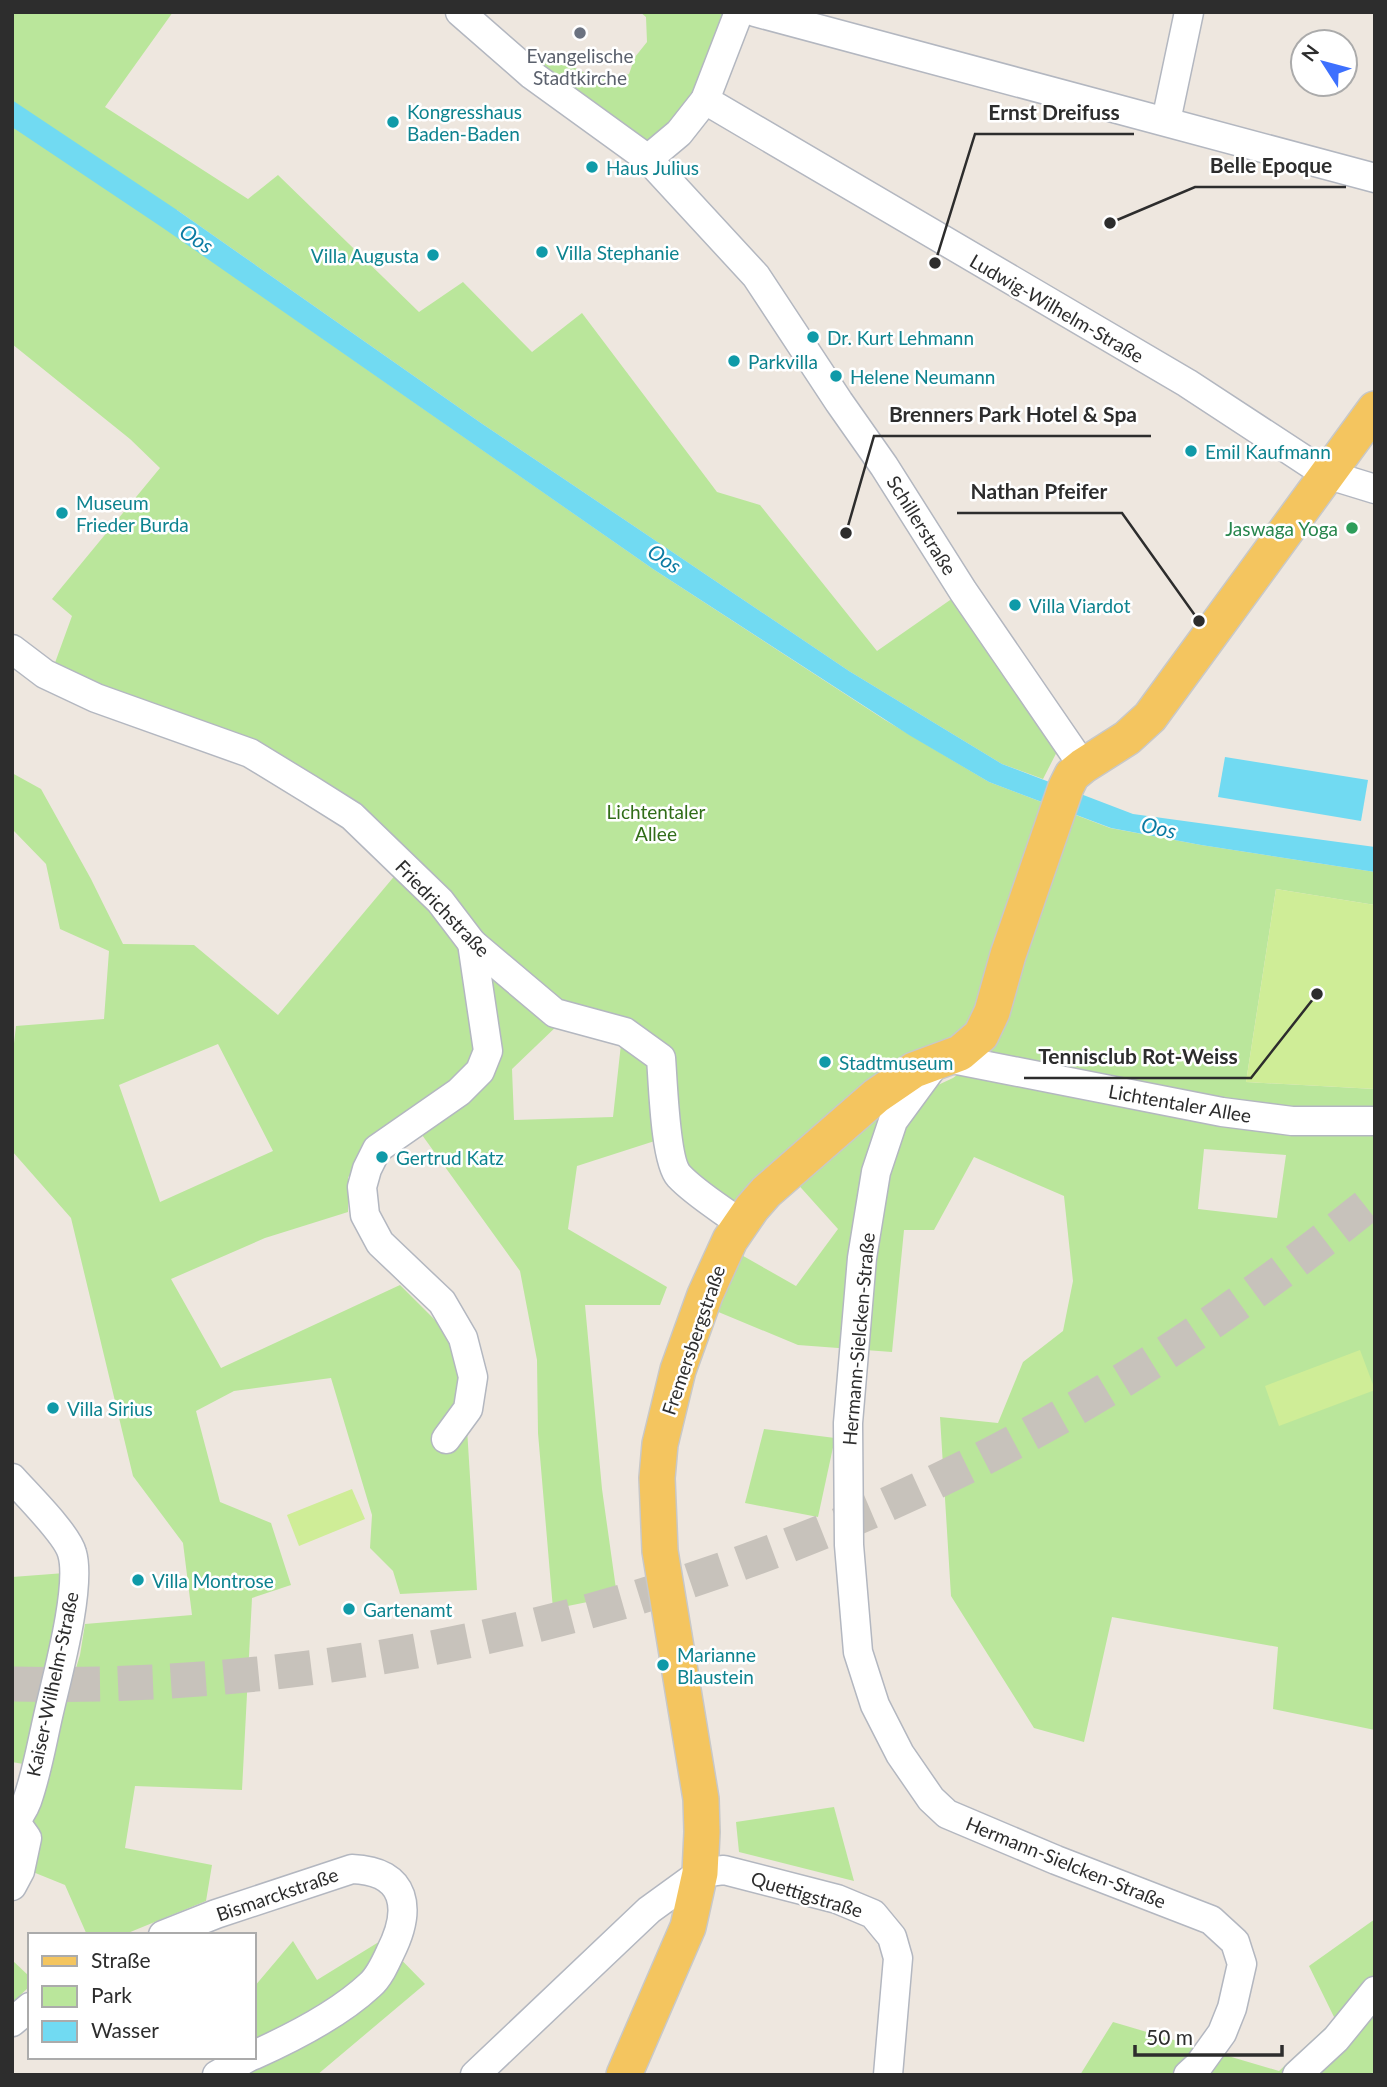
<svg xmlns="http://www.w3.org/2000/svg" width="1387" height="2087" font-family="Lato,sans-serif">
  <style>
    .green { fill: #bae69b; fill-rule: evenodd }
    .pitch { fill: #cfed97 }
    .water { fill: #71daf2 }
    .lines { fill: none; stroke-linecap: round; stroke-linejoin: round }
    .major-tunnel { stroke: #c7c2bb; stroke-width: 35; stroke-dasharray: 35 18; stroke-linecap: butt }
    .minor-casing { stroke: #b3b7c0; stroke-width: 31 }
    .major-casing { stroke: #c8c8c8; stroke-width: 38 }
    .minor { stroke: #fff; stroke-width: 28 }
    .major { stroke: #f4c55f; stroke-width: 35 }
    .worship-dot { fill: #6b7280; stroke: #fff; stroke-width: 2.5 }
    .culture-dot { fill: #0f9aa8; stroke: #fff; stroke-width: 2.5 }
    .leisure-dot { fill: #2e9e5b; stroke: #fff; stroke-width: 2.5 }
    .labels { text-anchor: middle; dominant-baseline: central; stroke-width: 5; stroke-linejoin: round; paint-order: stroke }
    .worship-label { font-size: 19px; fill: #5b616d; stroke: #fff }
    .culture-label { font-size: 19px; fill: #0d838f; stroke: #fff; text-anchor: start }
    .street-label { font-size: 19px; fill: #2d2d2d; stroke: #fff }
    .leisure-label { font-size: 19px; fill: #27864d; stroke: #fff; text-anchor: end }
    .park-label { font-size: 19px; fill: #316d19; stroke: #fff }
    .water-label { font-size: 21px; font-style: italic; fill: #0b7ba3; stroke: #fff }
    .leader { fill: none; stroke: #2d2d2d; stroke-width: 2.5 }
    .callout-dot { fill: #2d2d2d; stroke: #fff; stroke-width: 2.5 }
    .callout-label { font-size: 21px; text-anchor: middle; font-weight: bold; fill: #2d2d2d; stroke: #fff; stroke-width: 5; stroke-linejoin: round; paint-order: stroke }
  </style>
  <rect width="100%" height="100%" fill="#eee7df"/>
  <g class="green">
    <path d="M12,12H173L105,107L248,199L278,175L419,312L463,282L532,352L582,313L717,492L760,505L877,651L963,591L1064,738L1043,779L1002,764L849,671L481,423L177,210L163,227L653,569L885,720L989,782L1110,828L1201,845L1375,872V905L1276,889L1246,1082L1375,1089V1730L1273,1709L1278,1647L1112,1617L1084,1742L1034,1728L951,1596L940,1417L998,1423L1023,1362L1063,1331L1073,1281L1064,1196L974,1157L934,1230H904L892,1352L798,1345L716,1311L738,1253L796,1286L838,1229L794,1180L876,1104L887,1124L861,1226L880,1228L884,1174L900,1127L925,1091L953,1078L972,1064C964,1062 954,1058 946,1059C904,1064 852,1116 821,1143C793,1169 763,1193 740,1223C720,1208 696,1194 679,1176C665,1161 663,1081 661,1058L625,1032L555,1013L472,943L440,901L352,817L250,753L111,703L97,694L52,671L72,616L52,599L160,468L130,439L12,344ZM1204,1149L1286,1155L1277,1218L1198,1209Z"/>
    <path d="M640,12H739L705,100L648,159L532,75L549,52C578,70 595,84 629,74L635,57L647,42L646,17Z"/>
    <path d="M12,773L41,789L91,879L123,944L194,945L278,1015L397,873L560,1023L512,1069L514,1120L613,1117L622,1035L658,1059L664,1138L577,1166L568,1229L667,1287L660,1305H585L602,1489L617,1596L553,1609L538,1433L537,1360L520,1271L417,1128L348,1177V1212L265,1238L171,1279L221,1368L400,1285L448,1333L464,1380L477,1590L400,1594L393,1571L370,1548L372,1515L331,1378L234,1391L196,1411L220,1502L271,1523L291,1585L252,1598L242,1790L135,1786L125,1848L212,1865L206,1901L123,1935H87L65,1885L28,1870L30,1818L80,1655L85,1624L192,1615L183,1543L133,1476L71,1218L12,1151V1061L16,1026L104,1019L109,951L60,929L46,864L12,829ZM218,1044L273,1151L160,1202L119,1085Z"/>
    <polygon points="764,1429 835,1438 818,1517 745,1503"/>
    <polygon points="65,1573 29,1765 12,1762 12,1577"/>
    <polygon points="834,1807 854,1881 739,1852 736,1822"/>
    <polygon points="1375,1919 1375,2075 1080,2075 1113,2022 1279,2071 1335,2019 1309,1966"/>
    <polygon points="382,1940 425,1984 317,2075 244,2075 254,2057 254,1987 293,1941 317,1980"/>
    <polygon points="12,1960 30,1977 30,1986 12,2003"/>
  </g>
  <g class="pitch">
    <polygon points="1276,889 1375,905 1375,1089 1246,1082"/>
    <polygon points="1360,1350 1375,1390 1279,1426 1265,1386"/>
    <polygon points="352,1489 365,1519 299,1546 287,1515"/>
  </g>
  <g class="water">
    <polygon points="12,100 177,210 481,423 849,671 1002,764 1133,814 1375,847 1375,872 1201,845 1111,828 989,782 909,735 653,569 163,228 12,127"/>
    <polygon points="1225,757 1368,780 1361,821 1218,797"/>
  </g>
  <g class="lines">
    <path class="major-tunnel" d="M12,1684C402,1693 797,1581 1128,1377C1215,1323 1296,1263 1375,1199"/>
    <g class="minor-casing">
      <g id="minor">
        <polyline points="460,12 532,75 648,159 756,276 839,402 884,466 963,591 1083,766"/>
        <polyline points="755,12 1375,178"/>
        <polyline points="705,100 1187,383 1326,474 1375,489"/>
        <polyline points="1166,121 1189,12"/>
        <polyline points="648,159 679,133 705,100 739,12"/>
        <path d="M12,649L45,674L96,698L250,753L309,789L352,816L440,901L472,943L555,1013L625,1032L661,1058C663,1081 665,1161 679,1176C696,1194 720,1208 740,1223"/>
        <polyline points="947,1058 1222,1112 1292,1121 1375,1121"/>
        <polyline points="937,1061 893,1121 876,1172 862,1258 848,1423 849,1545 858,1652 875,1705 900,1754 931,1799 947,1814 1056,1860 1211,1920 1235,1942 1242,1964 1232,2008 1222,2033 1199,2065 1188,2075"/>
        <polyline points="446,1439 468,1409 473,1377 463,1338 442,1302 380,1243 365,1215 362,1187 367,1169 377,1149 459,1092 480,1071 488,1051 472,943"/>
        <path d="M12,1478C27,1495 67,1534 72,1553C82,1586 57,1677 49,1712C42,1742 37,1773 27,1801C24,1809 18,1818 12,1824"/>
        <polyline points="12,1886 20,1871 27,1838 15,1821"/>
        <path d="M163,1935L216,1914L352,1869C408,1871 412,1910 390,1953C385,1964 379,1977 370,1985C339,2014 292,2038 254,2055"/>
        <polyline points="12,2022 30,2007"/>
        <polyline points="217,2075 249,2057"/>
        <polyline points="475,2075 649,1910 700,1873 724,1870 837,1899 873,1914 892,1937 898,1958 888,2075"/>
        <polyline points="1297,2075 1336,2039 1375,1991"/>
      </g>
    </g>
    <g class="major-casing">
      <polyline id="major" points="624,2075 688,1927 700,1873 702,1832 701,1799 660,1551 657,1478 660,1444 678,1370 705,1295 730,1240 752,1208 766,1192 876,1096 914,1070 960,1053 981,1035 992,1012 1008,955 1066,787 1072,775 1083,766 1127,738 1150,717 1375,409"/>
    </g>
    <use href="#minor" class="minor"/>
    <use href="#major" class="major"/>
  </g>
  <circle class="worship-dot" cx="580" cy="33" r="7"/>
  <g class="culture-dot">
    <circle cx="393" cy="122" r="7"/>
    <circle cx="592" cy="167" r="7"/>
    <circle cx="542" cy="252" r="7"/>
    <circle cx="433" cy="255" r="7"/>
    <circle cx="813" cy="337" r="7"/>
    <circle cx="734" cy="361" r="7"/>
    <circle cx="836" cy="376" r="7"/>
    <circle cx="1191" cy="451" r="7"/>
    <circle cx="62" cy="513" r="7"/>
    <circle cx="1015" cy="605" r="7"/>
    <circle cx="825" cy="1062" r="7"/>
    <circle cx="382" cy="1157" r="7"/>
    <circle cx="53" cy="1408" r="7"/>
    <circle cx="138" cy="1580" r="7"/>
    <circle cx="349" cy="1609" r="7"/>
    <circle cx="663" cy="1665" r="7"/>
  </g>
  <circle class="leisure-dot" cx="1352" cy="528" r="7"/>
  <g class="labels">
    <g class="worship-label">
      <text x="580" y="55">Evangelische<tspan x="580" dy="22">Stadtkirche</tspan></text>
    </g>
    <g class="culture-label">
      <text x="407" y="111">Kongresshaus<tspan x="407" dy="22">Baden-Baden</tspan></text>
      <text x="606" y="167">Haus Julius</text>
      <text x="556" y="252">Villa Stephanie</text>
      <text x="419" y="255" text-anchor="end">Villa Augusta</text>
      <text x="827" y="337">Dr. Kurt Lehmann</text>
      <text x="748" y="361">Parkvilla</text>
      <text x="850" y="376">Helene Neumann</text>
      <text x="1205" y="451">Emil Kaufmann</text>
      <text x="76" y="502">Museum<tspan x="76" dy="22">Frieder Burda</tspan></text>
      <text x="1029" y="605">Villa Viardot</text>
      <text x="839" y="1062">Stadtmuseum</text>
      <text x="396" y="1157">Gertrud Katz</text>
      <text x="67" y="1408">Villa Sirius</text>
      <text x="152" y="1580">Villa Montrose</text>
      <text x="363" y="1609">Gartenamt</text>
      <text x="677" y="1654">Marianne<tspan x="677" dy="22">Blaustein</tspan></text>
    </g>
    <g class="street-label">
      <text transform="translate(1057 308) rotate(30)">Ludwig-Wilhelm-Straße</text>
      <text transform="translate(922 525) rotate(58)">Schillerstraße</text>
      <text transform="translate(443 908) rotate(46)">Friedrichstraße</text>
      <text transform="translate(1180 1103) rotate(10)">Lichtentaler Allee</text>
      <text transform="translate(858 1339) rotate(-85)">Hermann-Sielcken-Straße</text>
      <text transform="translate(693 1340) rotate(-71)">Fremersbergstraße</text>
      <text transform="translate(52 1684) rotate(-78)">Kaiser-Wilhelm-Straße</text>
      <text transform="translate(1066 1862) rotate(22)">Hermann-Sielcken-Straße</text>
      <text transform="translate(277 1894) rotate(-19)">Bismarckstraße</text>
      <text transform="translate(807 1894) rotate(17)">Quettigstraße</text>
    </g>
    <g class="leisure-label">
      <text x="1338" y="528">Jaswaga Yoga</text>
    </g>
    <g class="park-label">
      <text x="656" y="811">Lichtentaler<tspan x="656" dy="22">Allee</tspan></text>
    </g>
    <g class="water-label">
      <text transform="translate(197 238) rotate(33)">Oos</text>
      <text transform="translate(665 558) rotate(34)">Oos</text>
      <text transform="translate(1159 827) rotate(13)">Oos</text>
    </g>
  </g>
  <path class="leader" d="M935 263L975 134H1134M1110 223L1195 187H1346M846 533L874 436H1151M1199 621L1122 513H957M1317 994L1251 1078H1024"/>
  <g class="callout-dot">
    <circle cx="935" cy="263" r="7"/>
    <circle cx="1110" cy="223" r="7"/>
    <circle cx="846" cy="533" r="7"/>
    <circle cx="1199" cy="621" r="7"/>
    <circle cx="1317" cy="994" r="7"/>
  </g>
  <g class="callout-label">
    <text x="1054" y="120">Ernst Dreifuss</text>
    <text x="1271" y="173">Belle Epoque</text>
    <text x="1013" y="422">Brenners Park Hotel &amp; Spa</text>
    <text x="1039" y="499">Nathan Pfeifer</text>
    <text x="1138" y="1064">Tennisclub Rot-Weiss</text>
  </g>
  <rect width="1387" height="2087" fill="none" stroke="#2d2d2d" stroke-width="28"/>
  <rect x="28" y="1933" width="228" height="126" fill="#ffffff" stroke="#ababab" stroke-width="2"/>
  <rect x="42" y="1956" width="35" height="10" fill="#f4c55f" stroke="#ababab" stroke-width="2"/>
  <text x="91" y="1968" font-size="21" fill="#2d2d2d">Straße</text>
  <rect x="42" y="1986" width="35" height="21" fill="#bae69b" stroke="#ababab" stroke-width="2"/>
  <text x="91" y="2003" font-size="21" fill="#2d2d2d">Park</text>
  <rect x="42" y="2021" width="35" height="21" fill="#71daf2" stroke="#ababab" stroke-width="2"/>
  <text x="91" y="2038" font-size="21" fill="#2d2d2d">Wasser</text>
  <g transform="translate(1324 63) rotate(306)"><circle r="33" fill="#ffffff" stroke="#ababab" stroke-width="2"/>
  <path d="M0-5L12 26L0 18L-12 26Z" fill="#3d70fe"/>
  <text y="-10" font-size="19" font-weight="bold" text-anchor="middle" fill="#2d2d2d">N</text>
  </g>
  <path d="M1135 2045v10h147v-10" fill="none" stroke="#2d2d2d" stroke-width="3.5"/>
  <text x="1146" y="2045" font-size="21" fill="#2d2d2d" stroke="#ffffff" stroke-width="5" paint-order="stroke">50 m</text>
</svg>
